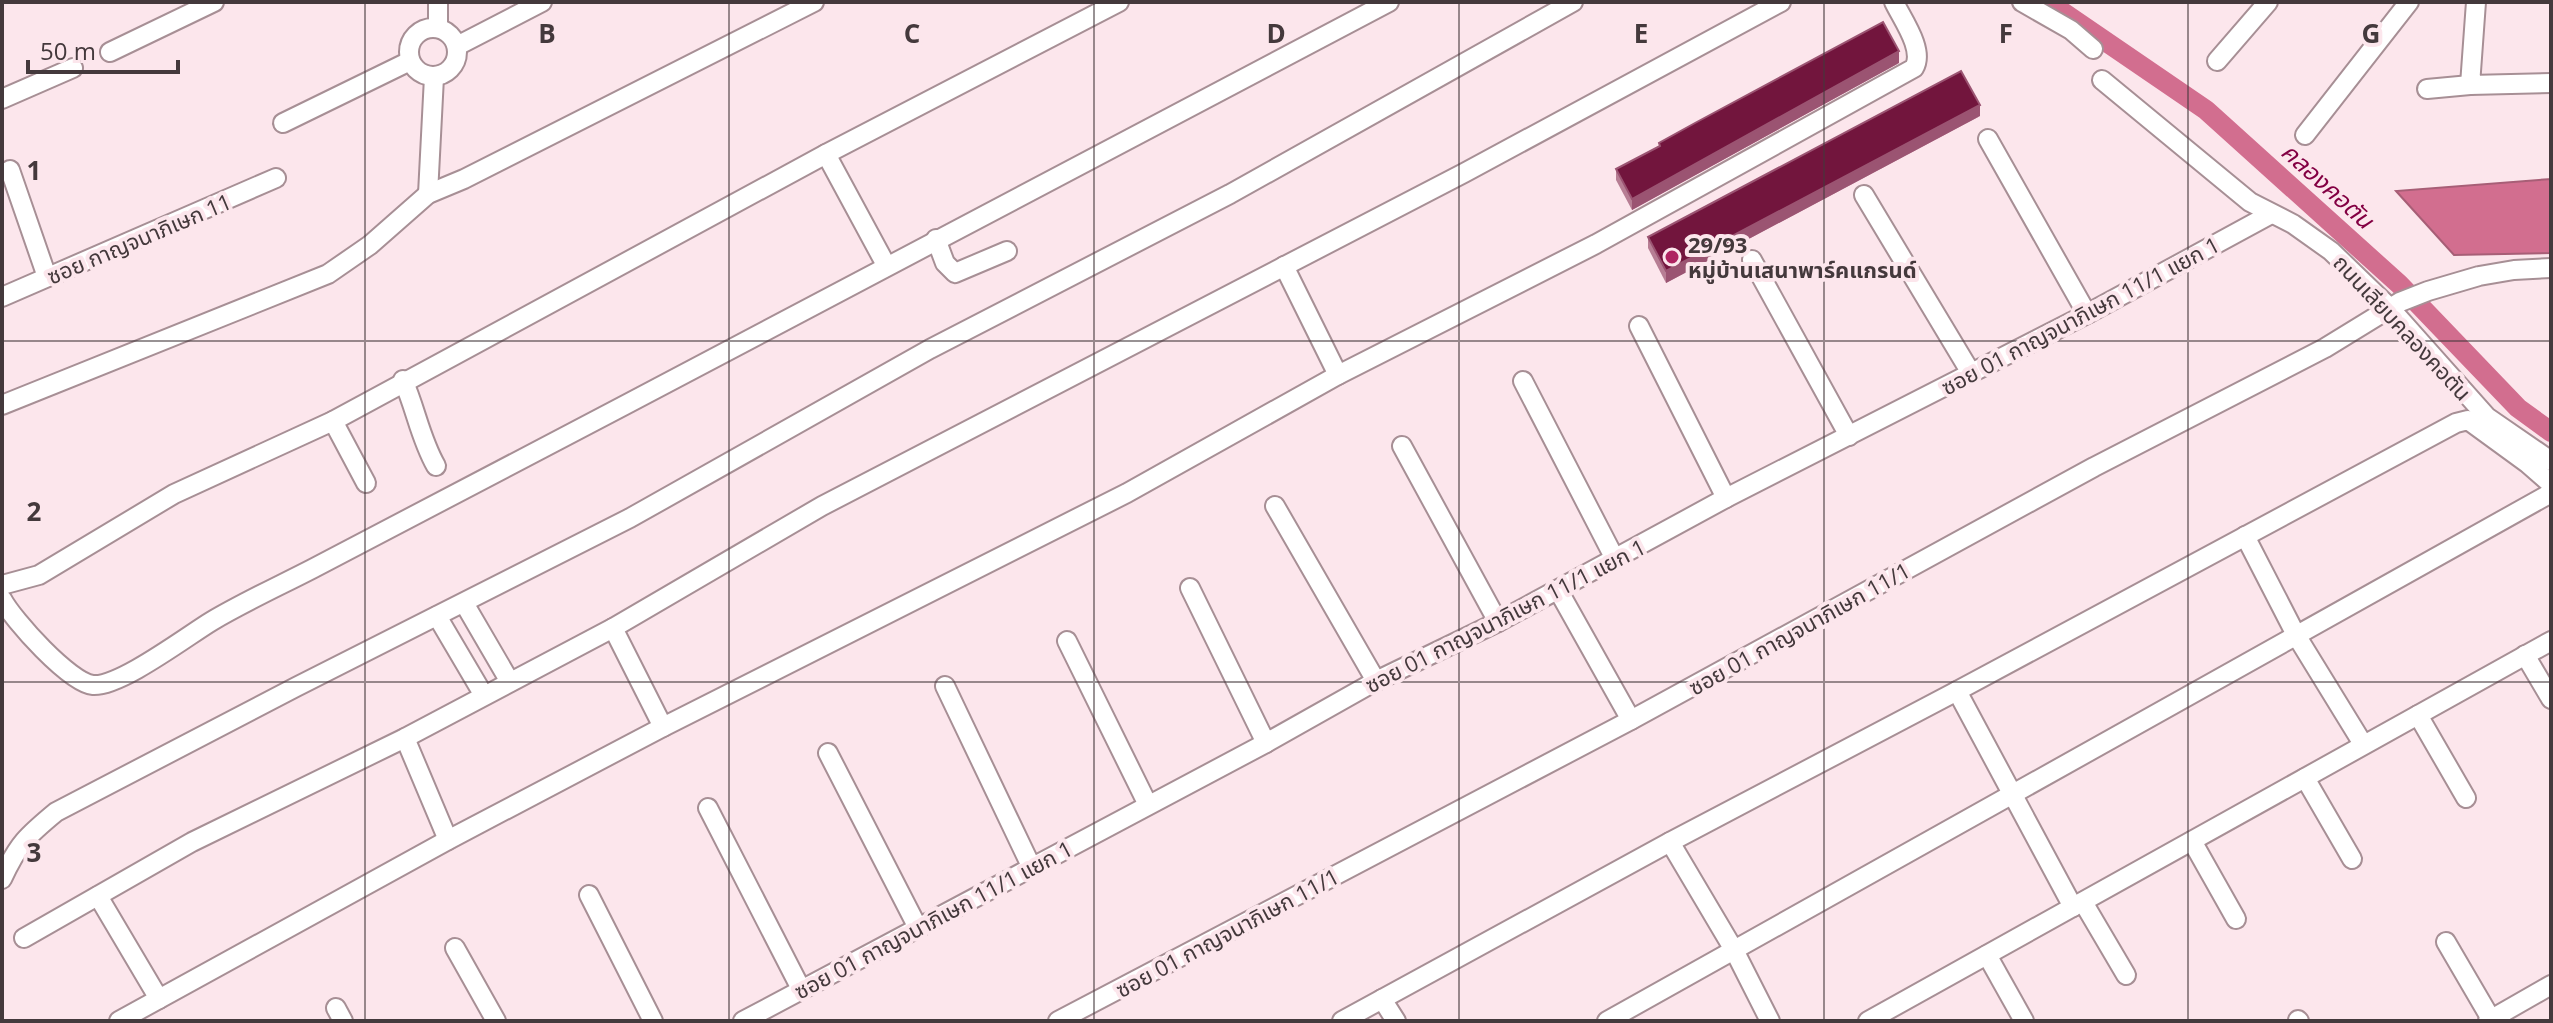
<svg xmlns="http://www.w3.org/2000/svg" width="2553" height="1023" font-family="'Open Sans','Noto Sans Thai',sans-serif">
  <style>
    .water { fill: #d26e8f; stroke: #a75e76; stroke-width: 2 }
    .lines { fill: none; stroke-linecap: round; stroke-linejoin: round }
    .canal { stroke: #d26e8f; stroke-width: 20 }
    .street-casing { stroke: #a78f95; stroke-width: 22 }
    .street { stroke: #fff; stroke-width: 18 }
    .wall { fill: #b77e94 }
    .shaded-wall { fill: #9b5472 }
    .building { fill: #72153d; stroke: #9b5472; stroke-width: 2 }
    .grid { fill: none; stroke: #44393c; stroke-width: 2; stroke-opacity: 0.55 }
    .poi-dot { fill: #af2461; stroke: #fce6ec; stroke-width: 3 }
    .labels { text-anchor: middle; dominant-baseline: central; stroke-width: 8; stroke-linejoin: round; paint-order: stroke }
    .street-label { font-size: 22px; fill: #44393c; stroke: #fce6ec }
    .poi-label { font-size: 22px; font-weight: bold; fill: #44393c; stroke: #fce6ec; text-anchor: start }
    .water-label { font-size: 24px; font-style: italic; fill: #830043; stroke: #fce6ec }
    .grid-label { font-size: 26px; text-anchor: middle; font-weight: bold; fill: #44393c; stroke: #fce6ec; stroke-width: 8; stroke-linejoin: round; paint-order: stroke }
  </style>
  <rect width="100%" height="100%" fill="#fce6ec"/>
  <polygon class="water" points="2551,179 2551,253 2454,255 2396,191"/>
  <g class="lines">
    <polyline class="canal" points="2048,2 2206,110 2399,284 2518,408 2551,432"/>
    <g class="street-casing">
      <g id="street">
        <polyline points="438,2 438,28"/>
        <polyline points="2022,2 2071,30 2093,49"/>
        <polyline points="2476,2 2470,85 2551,83"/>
        <circle cx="433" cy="52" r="24"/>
        <polyline points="457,46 542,2"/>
        <polyline points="110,52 214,2"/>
        <polyline points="2217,61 2268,2"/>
        <polyline points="2102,80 2250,202 2293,224 2331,251 2390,308 2487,417 2551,461"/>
        <polyline points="2427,89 2470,85"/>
        <polyline points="2,99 73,68"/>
        <polyline points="283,123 410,61"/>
        <polyline points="2305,135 2409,2"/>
        <polyline points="1988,139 2087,314"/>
        <polyline points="826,154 886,265"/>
        <polyline points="10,170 47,277"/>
        <polyline points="428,194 434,77"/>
        <polyline points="1864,195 1971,373"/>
        <polyline points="936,239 945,263 955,273 1007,251"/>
        <polyline points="1752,260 1849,436"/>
        <polyline points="1284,266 1338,375"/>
        <polyline points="2,297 276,178"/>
        <polyline points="1639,326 1726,498"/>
        <path d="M403,380C416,409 420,438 436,466"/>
        <polyline points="1523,381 1615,559"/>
        <polyline points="2,405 328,274 370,245 428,194 464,179 814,2"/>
        <polyline points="333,421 366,483"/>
        <polyline points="1402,446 1498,622"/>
        <polyline points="1275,506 1376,681"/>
        <polyline points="2245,536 2296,635 2363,744"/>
        <polyline points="2,585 39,575 174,494 333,421 826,154 1119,2"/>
        <polyline points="1190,588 1266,743"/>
        <polyline points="1558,590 1631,720"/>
        <path d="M2,599C13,620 70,683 93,685C120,687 187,636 212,621C244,602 279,586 312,569C672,382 1029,190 1389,2"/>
        <polyline points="464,603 510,682"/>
        <polyline points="437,616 483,694"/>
        <polyline points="613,628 663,727"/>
        <polyline points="1067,641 1148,805"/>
        <polyline points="2525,655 2551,699"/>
        <polyline points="945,686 1031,866"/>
        <polyline points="1957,691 2073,907"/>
        <polyline points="2418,715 2466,798"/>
        <polyline points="405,738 448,840"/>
        <polyline points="828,753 918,928"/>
        <polyline points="2305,778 2352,859"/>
        <polyline points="708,808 801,989"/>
        <polyline points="2192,841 2236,919"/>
        <polyline points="1670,842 1734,950 1770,1021"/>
        <path d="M2,879C18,844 27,836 56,812L296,687L630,518L930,349L1230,194L1573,2"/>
        <polyline points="589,895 653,1021"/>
        <polyline points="98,896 159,999"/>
        <polyline points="2083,902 2126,975"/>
        <polyline points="24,938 192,842 405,738 613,628 822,506 1464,173 1781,2"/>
        <polyline points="2446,942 2491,1019"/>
        <polyline points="455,948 496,1021"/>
        <polyline points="1987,955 2024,1021"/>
        <polyline points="1382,999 1396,1021"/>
        <polyline points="336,1008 343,1021"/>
        <polyline points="2298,1020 2299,1021"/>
        <path d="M119,1021L448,840L663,727L1127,493L1338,375L1596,244L1914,68C1925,50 1902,19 1894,2"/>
        <polyline points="743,1021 1266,743 1376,681 1498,622 1726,498 2087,314 2271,214"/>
        <polyline points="1058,1021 1631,720 2094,467 2325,348 2400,302 2428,291 2479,276 2514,270 2551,268"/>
        <polyline points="1342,1021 1670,842 1957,691 2456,423 2468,420 2527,463 2551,484"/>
        <polyline points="1607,1021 2551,493"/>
        <polyline points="1868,1021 2551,641"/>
        <polyline points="2488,1021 2551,985"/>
      </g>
    </g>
    <use href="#street" class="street"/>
  </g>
  <g class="wall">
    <polygon points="1899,63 1632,210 1616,180 1616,169 1659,146 1659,143"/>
    <polygon points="1980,116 1666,283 1648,248 1648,237"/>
  </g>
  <g class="shaded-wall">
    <polygon points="1899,51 1899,63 1632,210 1632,199"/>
    <polygon points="1980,105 1980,116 1666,283 1666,271"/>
  </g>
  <g class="building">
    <polygon points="1883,22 1899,51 1632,199 1616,169 1660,146 1659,143 1695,123"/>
    <polygon points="1961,71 1980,105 1666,271 1648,237"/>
  </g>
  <path class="grid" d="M365,2V1021M729,2V1021M1094,2V1021M1459,2V1021M1824,2V1021M2188,2V1021M2,341H2551M2,682H2551"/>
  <circle class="poi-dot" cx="1672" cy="257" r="8"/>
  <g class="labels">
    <g class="street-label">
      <text transform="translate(139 238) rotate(-23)">ซอย กาญจนาภิเษก 11</text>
      <text transform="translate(2080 315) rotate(-28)">ซอย 01 กาญจนาภิเษก 11/1 แยก 1</text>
      <text transform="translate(2403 327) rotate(47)">ถนนเลียบคลองคอตัน</text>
      <text transform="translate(1505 615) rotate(-27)">ซอย 01 กาญจนาภิเษก 11/1 แยก 1</text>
      <text transform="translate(1799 628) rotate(-29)">ซอย 01 กาญจนาภิเษก 11/1</text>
      <text transform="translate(933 919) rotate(-28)">ซอย 01 กาญจนาภิเษก 11/1 แยก 1</text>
      <text transform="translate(1227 932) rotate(-28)">ซอย 01 กาญจนาภิเษก 11/1</text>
    </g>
    <g class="poi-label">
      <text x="1688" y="244">29/93<tspan x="1688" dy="25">หมู่บ้านเสนาพาร์คแกรนด์</tspan></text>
    </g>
    <g class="water-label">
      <text transform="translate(2328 185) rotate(42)">คลองคอตัน</text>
    </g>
  </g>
  <g class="grid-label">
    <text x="547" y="43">B</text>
    <text x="912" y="43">C</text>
    <text x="1276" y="43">D</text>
    <text x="1641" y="43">E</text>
    <text x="2006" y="43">F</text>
    <text x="2371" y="43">G</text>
    <text x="34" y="180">1</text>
    <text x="34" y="521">2</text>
    <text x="34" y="862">3</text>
  </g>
  <rect width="2553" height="1023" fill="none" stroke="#44393c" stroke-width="8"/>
  <path d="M28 60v12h150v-12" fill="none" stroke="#44393c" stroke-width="4"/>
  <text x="40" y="60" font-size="24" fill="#44393c" stroke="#fce6ec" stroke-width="6" paint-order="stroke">50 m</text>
</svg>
